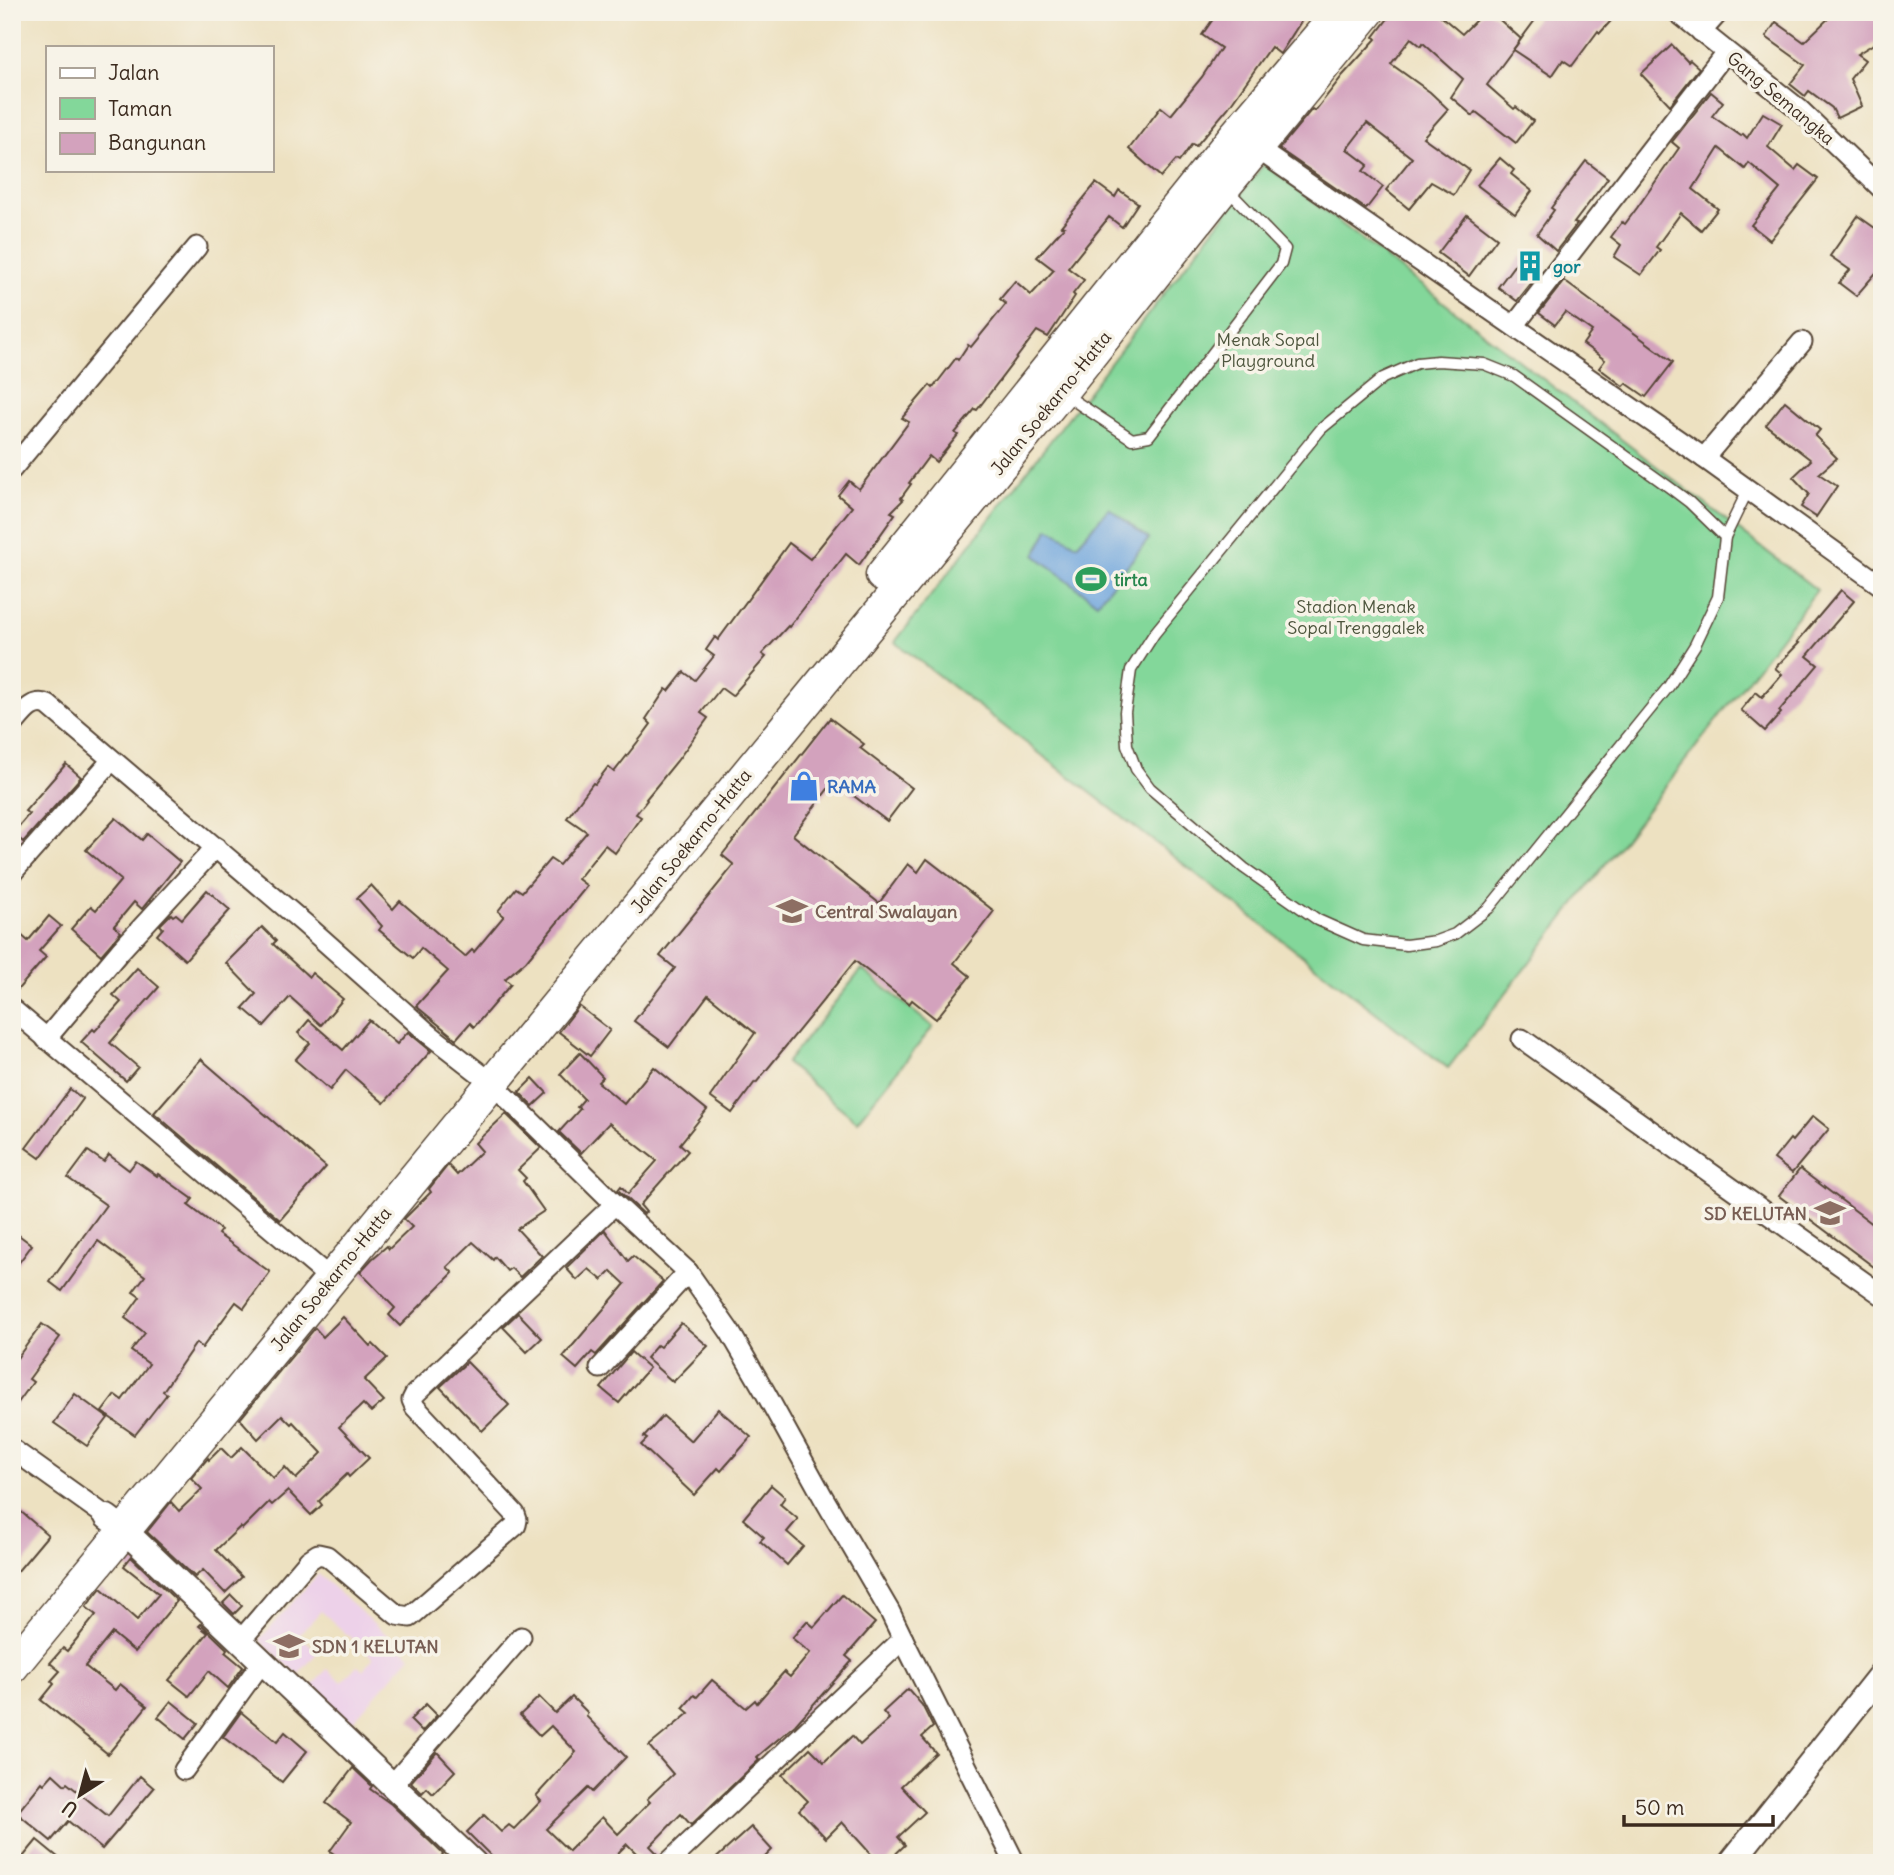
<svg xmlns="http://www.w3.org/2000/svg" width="1894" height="1875" font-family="Delius,sans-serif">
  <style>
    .built { fill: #edd1e9 }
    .green { fill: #83d79a; stroke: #5f805c; stroke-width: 2 }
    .water { fill: #6fa6dd; stroke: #55687e; stroke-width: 2 }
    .building { fill: #d3a2bd }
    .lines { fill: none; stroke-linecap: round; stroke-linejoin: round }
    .service-casing { stroke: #564536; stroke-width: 13 }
    .minor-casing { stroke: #564536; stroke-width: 23 }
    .tertiary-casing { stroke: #564536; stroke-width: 28 }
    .trunk-casing { stroke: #564536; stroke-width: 35 }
    .service { stroke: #fff; stroke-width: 10 }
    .minor { stroke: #fff; stroke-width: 19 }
    .tertiary { stroke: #fff; stroke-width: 24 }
    .trunk { stroke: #fff; stroke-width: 32 }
    .labels { text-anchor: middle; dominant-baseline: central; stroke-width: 7; stroke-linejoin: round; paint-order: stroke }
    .street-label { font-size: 18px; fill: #3b2a1e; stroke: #f7f3e8 }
    .culture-label { font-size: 18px; font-weight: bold; fill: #0d838f; stroke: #f7f3e8; text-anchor: start }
    .park-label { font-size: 18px; fill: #4d553d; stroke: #f7f3e8 }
    .leisure-label { font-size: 18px; font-weight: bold; fill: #27864d; stroke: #f7f3e8; text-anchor: start }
    .shop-label { font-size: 18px; font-weight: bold; fill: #366cbe; stroke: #f7f3e8; text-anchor: start }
    .education-label { font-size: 18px; font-weight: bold; fill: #785e54; stroke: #f7f3e8; text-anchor: start }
  </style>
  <rect width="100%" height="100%" fill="#f7f3e8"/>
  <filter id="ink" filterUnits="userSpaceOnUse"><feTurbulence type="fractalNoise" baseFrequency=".0143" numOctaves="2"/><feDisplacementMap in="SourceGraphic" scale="14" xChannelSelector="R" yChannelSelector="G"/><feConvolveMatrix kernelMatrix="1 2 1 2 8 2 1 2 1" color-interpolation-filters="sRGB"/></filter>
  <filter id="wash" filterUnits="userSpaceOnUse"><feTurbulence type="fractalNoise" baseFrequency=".00686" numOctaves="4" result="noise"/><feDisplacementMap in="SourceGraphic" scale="28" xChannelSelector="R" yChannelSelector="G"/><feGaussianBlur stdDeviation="1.57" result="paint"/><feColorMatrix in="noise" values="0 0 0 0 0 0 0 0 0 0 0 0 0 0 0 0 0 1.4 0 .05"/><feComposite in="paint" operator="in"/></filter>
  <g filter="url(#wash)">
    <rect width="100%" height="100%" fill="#ede1c1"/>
    <polygon class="built" points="318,1574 411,1656 351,1723 311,1687 327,1669 342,1682 357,1665 363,1670 373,1658 321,1611 299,1635 318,1652 298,1675 259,1640"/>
    <g class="green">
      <polygon points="1264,164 1817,590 1448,1068 895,642"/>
      <polygon points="862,969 933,1027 857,1121 786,1063"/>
    </g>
    <polygon class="water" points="1109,508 1149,539 1097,603 1035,555 1049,528 1077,545"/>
    <g id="blocks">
      <g class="building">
        <polygon points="1218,12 1307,12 1280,54 1271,47 1228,108 1196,146 1192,144 1179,162 1176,160 1161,177 1129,149 1161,107 1171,115 1202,77 1221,48 1202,35"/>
        <polygon points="1393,12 1436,12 1462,34 1484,12 1491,12 1521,39 1487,85 1514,109 1516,107 1533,121 1516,143 1476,112 1473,116 1451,97 1463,79 1423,43 1421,46 1411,38 1391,64 1430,92 1448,109 1423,137 1469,170 1454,195 1431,182 1409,209 1386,190 1412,158 1367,123 1347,149 1368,165 1363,171 1383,187 1366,209 1279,149 1312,109 1315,111 1343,75 1376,39 1374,37"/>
        <polygon points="1541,12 1619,12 1600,33 1598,31 1572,66 1563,60 1552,76 1513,50"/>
        <polygon points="1835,12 1882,12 1882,39 1857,54 1865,60 1850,79 1862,106 1837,118 1832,108 1809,91 1805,96 1790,84 1805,65 1766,37 1776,22 1804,42"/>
        <polygon points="1672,45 1688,62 1690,60 1699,68 1670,105 1641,74"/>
        <polygon points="1711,92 1723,102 1712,116 1741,136 1743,134 1747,138 1763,113 1782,124 1768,147 1795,170 1799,165 1818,179 1770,240 1751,225 1780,189 1749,163 1745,169 1719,148 1693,189 1718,209 1701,230 1681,213 1656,247 1660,250 1641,275 1614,257 1621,245 1611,237 1622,222 1625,224 1637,208 1679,148 1672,142"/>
        <polygon points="1500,158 1514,170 1511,174 1532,191 1515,214 1477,185"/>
        <polygon points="1586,161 1608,178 1574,223 1577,224 1556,251 1537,234 1554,210 1551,208"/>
        <polygon points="1096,183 1115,197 1119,190 1138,203 1122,227 1109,217 1068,268 1084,280 1073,294 1075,296 1048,337 1037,331 977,410 975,409 955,433 958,435 936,462 929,456 909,483 911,484 901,498 903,500 891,512 895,514 859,565 846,554 789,627 788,626 762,654 766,657 732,696 721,688 701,713 708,718 677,761 646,799 647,800 636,814 641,817 615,853 605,845 578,879 587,886 526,961 505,979 511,984 474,1027 470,1023 456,1039 416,1006 448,971 421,948 413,958 379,930 382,926 357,898 371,885 393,909 400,901 465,957 472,950 474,952 504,916 498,911 516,888 522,892 550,859 559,865 587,832 567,818 593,783 595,784 608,767 614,772 643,735 651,724 646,719 666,689 669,691 684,672 695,680 714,656 706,650 715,637 718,640 789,543 810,559 852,507 838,495 849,481 859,489 909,422 902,418 930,385 933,388 956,358 958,360 968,345 971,347 1006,304 1000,299 1015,281 1031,295 1054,270 1037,257 1064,227 1061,226"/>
        <polygon points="1467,215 1497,238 1469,276 1438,253"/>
        <polygon points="1858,216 1882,233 1882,266 1856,296 1839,283 1850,270 1830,256"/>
        <polygon points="1521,256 1541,271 1517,301 1498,287"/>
        <polygon points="1564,281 1673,362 1646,397 1626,383 1623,386 1599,368 1605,360 1583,344 1592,331 1565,312 1555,325 1539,313"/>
        <polygon points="1785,401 1820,430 1815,436 1837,458 1819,474 1837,486 1816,517 1801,507 1809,494 1793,477 1811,460 1766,425"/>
        <polygon points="1841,590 1854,601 1807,656 1818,665 1779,711 1781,713 1765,731 1741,710 1756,692 1762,697 1782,674 1775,668 1799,643 1797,642"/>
        <polygon points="830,718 864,744 860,748 912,788 887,821 834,781 793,835 879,903 908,864 918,872 927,859 994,911 954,963 970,976 936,1019 912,1000 909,1004 855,961 756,1083 755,1082 732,1113 710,1097 755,1033 708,995 669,1047 634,1021 675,968 660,956 734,865 722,855"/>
        <polygon points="66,764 81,777 23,842 13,833 29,814 25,811"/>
        <polygon points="116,818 142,840 147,834 180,862 142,909 134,902 114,926 121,932 101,955 71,929 91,906 96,910 121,880 86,850"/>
        <polygon points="207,890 230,910 185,960 157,935 163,928 160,925 171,914 173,916 176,914 182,919"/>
        <polygon points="49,916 61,926 39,951 46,957 12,996 12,943 20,934 28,941"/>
        <polygon points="262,927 276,941 273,944 309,977 312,973 343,999 321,1025 290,997 264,1026 243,1008 256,994 226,963"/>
        <polygon points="137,968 159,987 110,1043 138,1067 126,1081 81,1042 93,1029 95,1031 121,1002 113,995"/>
        <polygon points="579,1006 610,1030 590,1056 559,1032"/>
        <polygon points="309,1020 343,1050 369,1020 397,1044 408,1032 431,1051 384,1103 346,1070 330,1090 295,1060 310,1043 298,1033"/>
        <polygon points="580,1053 603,1077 598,1082 624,1104 654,1067 707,1110 680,1144 688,1151 640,1205 646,1212 644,1214 618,1190 621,1186 628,1194 657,1161 609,1123 581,1153 559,1132 580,1109 577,1107 584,1099 560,1074"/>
        <polygon points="201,1059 326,1167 280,1220 154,1113"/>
        <polygon points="533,1078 547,1093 533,1106 519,1092"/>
        <polygon points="70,1089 83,1099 40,1158 26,1148"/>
        <polygon points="506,1114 541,1148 518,1170 526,1178 523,1181 544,1211 517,1229 542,1256 520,1277 511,1268 507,1271 495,1257 493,1260 473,1242 447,1267 453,1273 400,1326 389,1315 395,1308 360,1272 372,1259 387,1246 389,1249 412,1227 404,1219 431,1192 429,1189 448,1165 457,1175 482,1151 475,1143"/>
        <polygon points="1813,1116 1829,1129 1792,1173 1774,1159 1790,1139 1792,1141"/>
        <polygon points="88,1151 104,1162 109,1155 129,1170 136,1161 157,1176 158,1174 193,1199 188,1205 221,1230 218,1234 270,1272 244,1308 236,1302 202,1348 196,1343 163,1391 167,1394 135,1435 102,1412 115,1395 122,1400 149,1364 131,1351 145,1333 125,1318 140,1297 133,1292 145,1276 98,1241 62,1291 50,1282 106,1205 68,1178"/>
        <polygon points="1800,1169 1882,1231 1882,1273 1779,1196"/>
        <polygon points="12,1230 32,1245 12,1272"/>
        <polygon points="605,1230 628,1261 633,1256 663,1281 596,1355 592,1352 577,1369 563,1357 625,1284 611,1271 602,1280 589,1269 577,1280 566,1268"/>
        <polygon points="518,1313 542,1338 527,1352 503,1327"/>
        <polygon points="343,1317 370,1346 373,1344 387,1358 364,1380 384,1401 371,1412 363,1404 339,1427 369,1458 349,1477 347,1474 319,1501 322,1505 311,1515 288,1491 272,1505 269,1502 242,1529 240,1527 216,1550 242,1577 225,1593 203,1570 195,1577 147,1532 171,1502 179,1511 202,1489 191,1478 208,1458 209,1460 221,1448 231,1458 242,1447 273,1478 285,1467 296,1479 322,1453 293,1422 291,1424 282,1415 258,1439 240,1419 315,1328 323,1337"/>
        <polygon points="681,1323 708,1346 673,1382 646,1358 657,1345 660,1347"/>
        <polygon points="42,1324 60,1337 29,1379 33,1382 12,1411 12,1365"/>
        <polygon points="631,1352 649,1368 619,1403 601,1388"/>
        <polygon points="467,1362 509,1405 482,1431 440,1387"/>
        <polygon points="75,1394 108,1418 87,1446 54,1423"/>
        <polygon points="718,1409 751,1437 721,1471 718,1468 694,1495 641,1445 647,1439 644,1437 663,1416 691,1441"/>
        <polygon points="771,1485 785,1497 780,1504 798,1519 787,1532 803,1546 787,1565 760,1541 764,1537 743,1519"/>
        <polygon points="12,1504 48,1535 12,1578"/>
        <polygon points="131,1557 177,1601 135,1652 112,1633 85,1666 115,1690 120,1684 147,1706 108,1754 41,1700 54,1684 51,1681 60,1671 50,1663 63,1648 67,1651 96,1615 86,1607 101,1588 137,1620 159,1594 124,1566"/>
        <polygon points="231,1595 242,1606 234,1614 223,1603"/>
        <polygon points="842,1595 875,1623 846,1656 852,1661 795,1725 757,1757 759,1760 691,1825 681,1814 650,1846 659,1855 656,1863 646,1863 627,1844 608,1863 498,1863 467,1832 484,1815 501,1832 509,1825 514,1829 541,1801 536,1796 576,1752 551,1726 540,1736 520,1715 539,1697 555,1713 572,1697 588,1713 586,1716 626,1757 592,1792 588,1788 546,1829 569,1851 602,1817 618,1834 650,1802 647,1799 673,1774 649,1746 689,1713 683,1708 694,1695 697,1697 712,1680 746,1708 755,1700 757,1703 784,1672 790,1677 810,1653 792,1638 807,1621 814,1627"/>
        <polygon points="201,1624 227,1649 225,1652 243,1667 228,1688 209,1671 189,1696 169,1680 208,1633 199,1626"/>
        <polygon points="908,1689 922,1705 933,1727 922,1737 936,1753 901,1786 925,1812 898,1837 905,1845 886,1863 879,1863 842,1822 826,1838 799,1810 808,1801 782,1775 810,1748 824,1762 852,1736 860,1745 889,1719 883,1712"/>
        <polygon points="171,1701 198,1723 185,1739 158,1717"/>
        <polygon points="426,1704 437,1715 422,1732 410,1720"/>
        <polygon points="241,1712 277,1742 285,1732 307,1751 282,1782 223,1737"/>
        <polygon points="437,1752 455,1771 433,1794 427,1788 422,1793 411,1782"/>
        <polygon points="353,1768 372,1786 370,1789 391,1804 443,1854 436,1863 346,1863 330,1851 351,1822 326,1803"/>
        <polygon points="53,1774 65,1785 67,1783 108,1816 140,1776 154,1788 102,1849 68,1821 51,1841 17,1813 42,1782 44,1784"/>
        <polygon points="751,1827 772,1850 759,1863 711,1863"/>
        <polygon points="37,1840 65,1863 18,1863"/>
      </g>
    </g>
  </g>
  <g filter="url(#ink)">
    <use href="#blocks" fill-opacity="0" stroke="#564536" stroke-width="2"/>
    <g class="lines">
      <g class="service-casing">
        <g id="service">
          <polygon points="1438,361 1484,364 1514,376 1669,487 1689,502 1725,537 1718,597 1695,645 1669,686 1489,908 1455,934 1436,941 1406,945 1363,940 1318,920 1244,868 1150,788 1136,769 1127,745 1125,712 1131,670 1154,634 1321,429 1383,378 1417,363"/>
          <polyline points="1064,394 1132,439 1149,436 1281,264 1285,249 1227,189"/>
          <polyline points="1725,537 1748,490"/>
        </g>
      </g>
      <g class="minor-casing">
        <g id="minor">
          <polyline points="1677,12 1800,110 1882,189"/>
          <polyline points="1701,32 1719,12"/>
          <polyline points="1249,143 1704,458 1882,586"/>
          <polyline points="1514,326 1726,52"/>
          <polyline points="1704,458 1802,342"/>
          <polyline points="12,469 197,247"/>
          <path d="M12,726C22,715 31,698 48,705L305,924L429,1034L492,1083L615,1204L688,1272L730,1332L765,1392L823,1497L890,1612L903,1639L668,1863"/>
          <polyline points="12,873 112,760"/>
          <polyline points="12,1009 331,1279"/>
          <polyline points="46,1039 120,951 216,847"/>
          <polyline points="1522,1039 1882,1295"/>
          <polyline points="600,1368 688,1272"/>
          <polyline points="12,1449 107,1517"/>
          <polyline points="903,1639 1015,1863"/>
          <polyline points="240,1641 309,1560 318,1554 327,1556 397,1615 410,1617 516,1525 517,1520 515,1514 415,1407 412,1400 415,1394 615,1204"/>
          <polyline points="184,1770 262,1662"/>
          <polyline points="392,1785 521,1637"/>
        </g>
      </g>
      <g class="tertiary-casing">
        <g id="tertiary">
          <polyline points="107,1517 124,1530 474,1863"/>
          <polyline points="1731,1863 1882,1673"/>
        </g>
      </g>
      <g class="trunk-casing">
        <g id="trunk">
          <polyline points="882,575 1236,134 1337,15"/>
          <polyline points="12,1667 1061,392 1225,186 1368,12"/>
        </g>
      </g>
      <use href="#service" class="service"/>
      <use href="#minor" class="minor"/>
      <use href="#tertiary" class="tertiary"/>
      <use href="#trunk" class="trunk"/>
    </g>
  </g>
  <defs>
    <g id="building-bare" transform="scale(2.415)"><path d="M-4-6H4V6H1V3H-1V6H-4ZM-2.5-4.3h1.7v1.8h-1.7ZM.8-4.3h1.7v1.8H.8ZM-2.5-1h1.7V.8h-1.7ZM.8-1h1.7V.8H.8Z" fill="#0f9aa8" stroke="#f7f3e8" stroke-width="2.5" paint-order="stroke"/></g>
    <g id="stadium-bare" transform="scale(2.415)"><path d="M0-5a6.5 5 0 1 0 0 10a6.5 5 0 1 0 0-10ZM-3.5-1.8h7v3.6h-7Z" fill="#2e9e5b" stroke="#f7f3e8" stroke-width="2.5" paint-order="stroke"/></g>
    <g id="shop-bare" transform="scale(2.415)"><path d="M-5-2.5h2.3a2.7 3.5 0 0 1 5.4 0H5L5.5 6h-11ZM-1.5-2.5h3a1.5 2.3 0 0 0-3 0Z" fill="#3f7fe0" stroke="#f7f3e8" stroke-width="2.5" paint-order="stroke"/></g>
    <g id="university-bare" transform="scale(2.415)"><path d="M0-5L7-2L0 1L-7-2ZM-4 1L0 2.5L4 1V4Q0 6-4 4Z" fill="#8d6e63" stroke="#f7f3e8" stroke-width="2.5" paint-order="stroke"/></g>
    <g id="school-bare" transform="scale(2.415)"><path d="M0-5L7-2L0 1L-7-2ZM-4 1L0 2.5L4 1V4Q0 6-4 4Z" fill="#8d6e63" stroke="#f7f3e8" stroke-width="2.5" paint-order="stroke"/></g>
  </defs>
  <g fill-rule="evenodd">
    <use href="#building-bare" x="1530" y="266"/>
    <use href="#stadium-bare" x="1091" y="579"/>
    <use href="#shop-bare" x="804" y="786"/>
    <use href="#university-bare" x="792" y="911"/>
    <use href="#school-bare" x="1830" y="1213"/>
    <use href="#school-bare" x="289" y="1646"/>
  </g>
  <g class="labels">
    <g class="street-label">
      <text transform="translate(1781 98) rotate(40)">Gang Semangka</text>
      <text transform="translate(1051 403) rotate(-51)">Jalan Soekarno-Hatta</text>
      <text transform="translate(691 841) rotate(-51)">Jalan Soekarno-Hatta</text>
      <text transform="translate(331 1279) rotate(-51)">Jalan Soekarno-Hatta</text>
    </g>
    <g class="culture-label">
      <text x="1553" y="266">gor</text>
    </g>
    <g class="park-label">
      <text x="1268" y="339">Menak Sopal<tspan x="1268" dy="21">Playground</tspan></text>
      <text x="1356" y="606">Stadion Menak<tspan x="1356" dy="21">Sopal Trenggalek</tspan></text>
    </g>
    <g class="leisure-label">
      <text x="1114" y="579">tirta</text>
    </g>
    <g class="shop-label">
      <text x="827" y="786">RAMA</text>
    </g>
    <g class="education-label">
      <text x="815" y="911">Central Swalayan</text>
      <text x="1807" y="1213" text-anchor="end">SD KELUTAN</text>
      <text x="312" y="1646">SDN 1 KELUTAN</text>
    </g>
  </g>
  <rect width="1894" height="1875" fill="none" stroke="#f7f3e8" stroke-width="42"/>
  <rect x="46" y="46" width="228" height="126" fill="#f7f3e8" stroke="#aca397" stroke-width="2"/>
  <rect x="60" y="68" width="35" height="10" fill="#ffffff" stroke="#aca397" stroke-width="2"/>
  <text x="108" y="80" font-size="21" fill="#3b2a1e">Jalan</text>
  <rect x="60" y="98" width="35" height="21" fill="#83d79a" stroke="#aca397" stroke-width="2"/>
  <text x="108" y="116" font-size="21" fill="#3b2a1e">Taman</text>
  <rect x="60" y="133" width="35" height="21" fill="#d3a2bd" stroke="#aca397" stroke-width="2"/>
  <text x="108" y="150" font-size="21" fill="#3b2a1e">Bangunan</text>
  <g transform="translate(80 1795) rotate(216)" stroke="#f7f3e8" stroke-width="5" paint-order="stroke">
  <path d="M0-5L12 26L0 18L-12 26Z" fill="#3b2a1e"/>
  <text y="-10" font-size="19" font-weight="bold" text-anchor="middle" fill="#3b2a1e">U</text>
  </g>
  <path d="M1624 1815v10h149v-10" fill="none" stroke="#3b2a1e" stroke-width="3.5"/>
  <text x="1635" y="1815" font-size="21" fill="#3b2a1e" stroke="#f7f3e8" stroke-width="5" paint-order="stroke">50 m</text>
</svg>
